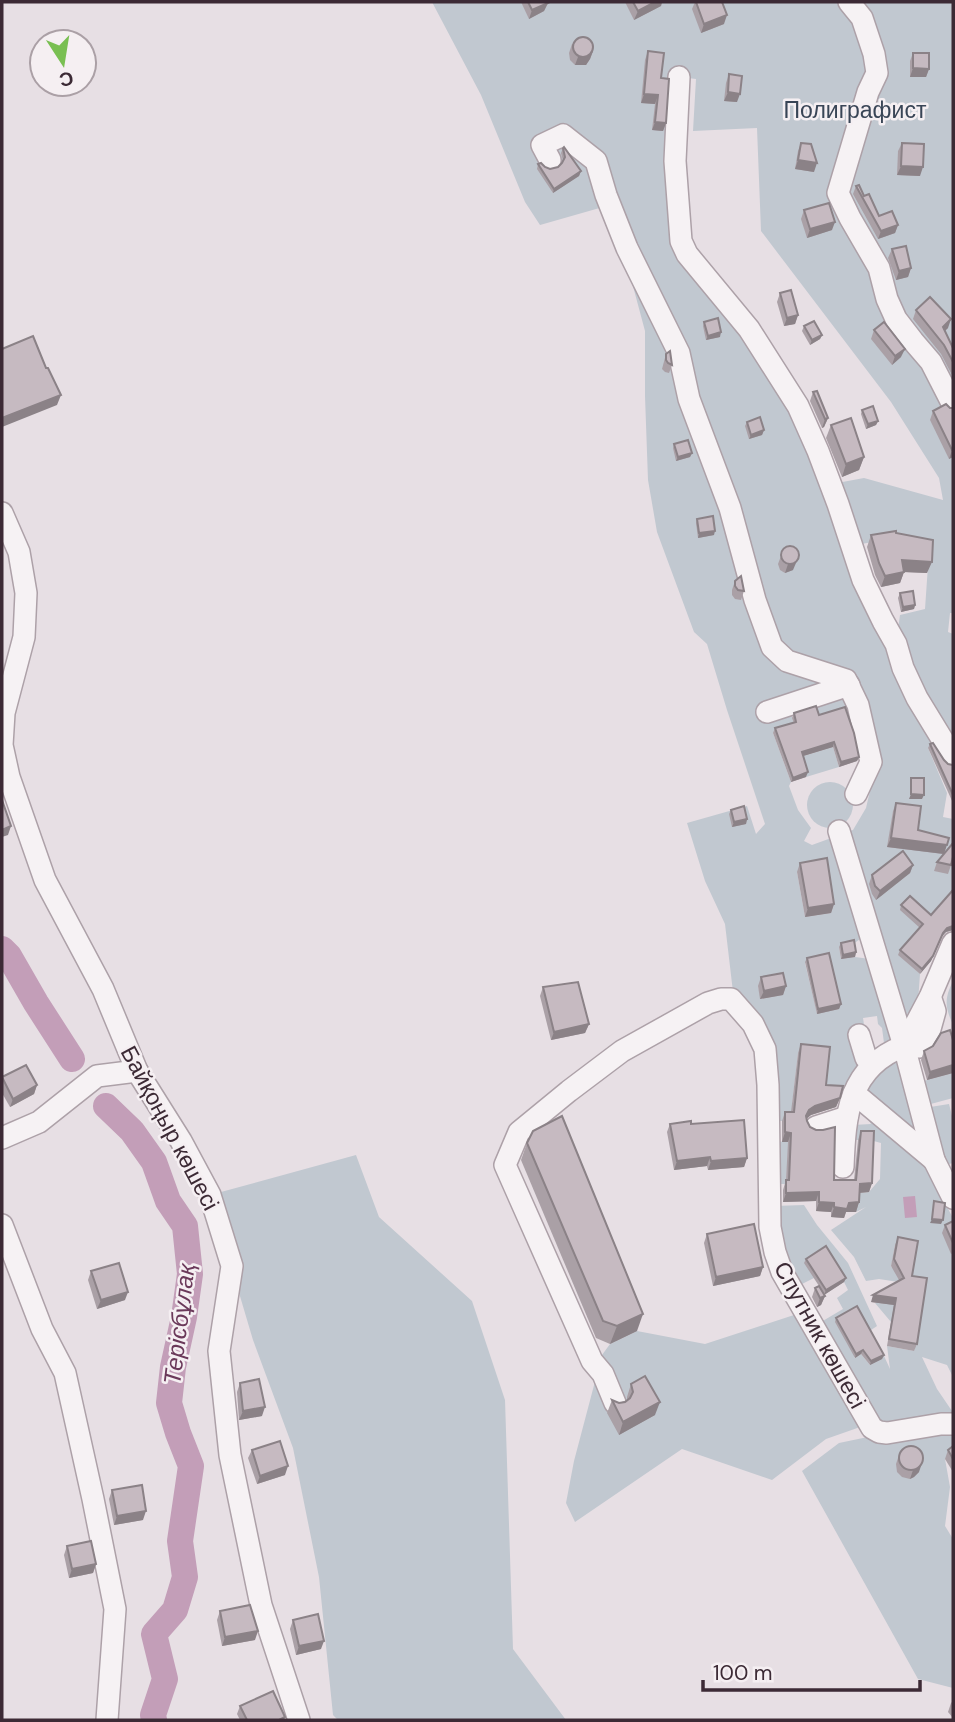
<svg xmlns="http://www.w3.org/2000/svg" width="955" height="1722" font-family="'DM Sans',sans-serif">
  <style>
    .green { fill: #c1c8d0; fill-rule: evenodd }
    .water { fill: #c39eb8 }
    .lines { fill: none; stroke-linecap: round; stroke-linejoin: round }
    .river { stroke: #c39eb8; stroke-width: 26 }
    .minor-casing { stroke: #ada1a8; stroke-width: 24 }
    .minor { stroke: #f6f2f4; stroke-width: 21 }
    .wall { fill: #aaa0a6 }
    .shaded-wall { fill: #8b8287 }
    .building { fill: #c6bac1; stroke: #8b8287; stroke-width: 2 }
    .labels { text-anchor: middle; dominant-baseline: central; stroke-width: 5; stroke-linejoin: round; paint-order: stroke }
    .park-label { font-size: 23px; fill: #394556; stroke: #f5eff2 }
    .street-label { font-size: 23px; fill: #3c2a35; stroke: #f5eff2 }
    .water-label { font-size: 24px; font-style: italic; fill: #6b395a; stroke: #f5eff2 }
  </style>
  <rect width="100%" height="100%" fill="#e7dfe4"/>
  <g class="green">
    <path d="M432,2H953V613H950L948,632L953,634V757L936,728L938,745L928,748L947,793L943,817L953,819V893L899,955L920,974L918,1002L900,1022L874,930L854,875L843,833L853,830L866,808L876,765L863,706L857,694L849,690L859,718L868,756L859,760L844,711L818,719L811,700L789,707L795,726L773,733L791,782L789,786L798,810L811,828L804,841L812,845L834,837L858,915L860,939L852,945L839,947L841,959L855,957L870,959L880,976L896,1039L884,1043L882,1028L878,1024L877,1016L863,1018L867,1044L858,1045L862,1064L849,1078L843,1095L822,1094L826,1056L798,1053L792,1105L798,1106V1121L809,1122L807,1151H788L786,1184H773L770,1141L788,1142L789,1134H798V1121H772V1083L766,1037L759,1021L740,1002L733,992L725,924L705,881L687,823L747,806L756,834L765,824L727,710L707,644L694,632L657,532L648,480L645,396V331L630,275L603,207L540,225L525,202L481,95ZM680,77L696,79L693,131L757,128L761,231L891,402L939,478L943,500L864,478L837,483L855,545L891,539L909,548L929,551L925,609L900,615L896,643C856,586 844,513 818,450C799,407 776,366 749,329C730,303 708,279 687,254L681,241L675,161ZM716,458L757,591L753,602L735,538L709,461ZM893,812L918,816L914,850L888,847ZM823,867L831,913L805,917L797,872ZM827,958L839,1009L817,1013L805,963ZM780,982L782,995L761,999L758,986Z"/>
    <polygon points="833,747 839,767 806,777 800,757"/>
    <circle cx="830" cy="805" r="23"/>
    <path d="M953,981V1025C945,1007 944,999 953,981Z"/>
    <path d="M902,1052L940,1194L953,1218L952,1254L953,1253V1377L947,1365L922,1357L937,1389L952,1411L953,1420L882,1427L816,1325L843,1309L837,1298L848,1290L844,1282L814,1278L796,1287L786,1270L774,1206L804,1205L817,1225L848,1263L877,1326L868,1332L854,1358L861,1354L870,1365L876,1346L879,1345L890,1369L887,1346L914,1351L918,1327L891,1322L875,1303L924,1286L879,1279L866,1281L854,1257L831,1230L866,1207L856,1212L857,1193L869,1192L880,1179L881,1143L870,1140H852L853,1125L871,1124L854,1093ZM895,1245L912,1271L891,1267Z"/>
    <polygon points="953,1073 953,1098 927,1105 920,1082"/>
    <polygon points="949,1104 953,1120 953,1163 941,1166 924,1108"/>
    <polygon points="356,1155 379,1217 472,1301 505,1400 513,1649 566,1720 338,1720 333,1715 319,1577 293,1448 253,1340 210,1195"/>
    <polygon points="797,1314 863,1426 826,1439 772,1480 682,1449 575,1522 566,1503 574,1461 602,1355 610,1344 637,1331 705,1344"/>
    <polygon points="953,1426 953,1453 945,1459 950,1487 945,1526 953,1539 953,1688 918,1679 802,1471 839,1443 887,1433"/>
  </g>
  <polygon class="water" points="915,1196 917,1217 905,1218 903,1197"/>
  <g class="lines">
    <g class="river">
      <polyline points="2,949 9,956 36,1003 72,1059"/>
      <polyline points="106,1106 132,1131 154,1162 168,1201 185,1226 190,1274 184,1317 173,1367 169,1403 178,1433 191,1466 180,1541 185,1577 175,1610 154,1634 165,1679 153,1715 154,1720"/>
    </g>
    <g class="minor-casing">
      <g id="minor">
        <polyline points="849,2 862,18 874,54 877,73 868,92 838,193 850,218 879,268 887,299 896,319 913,341 931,362 953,405"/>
        <polyline points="679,77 675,161 681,241 687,254 749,329 798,406 818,451 838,504 863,580 883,621 896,644 903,668 917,698 953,757"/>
        <polyline points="550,160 542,145 563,135 596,161 606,195 627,248 679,353 689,399 730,508 755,600 772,647 787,661 846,680 858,705 871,762 856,794"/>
        <polyline points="2,513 19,552 26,593 24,637 4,713 2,745 9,777 45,880 103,989 137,1071 181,1141 210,1195 232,1266 219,1351 230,1455 261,1605 299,1720"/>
        <polyline points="767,712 849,685"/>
        <polyline points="839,831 904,1046 934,1160 953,1198"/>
        <polyline points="859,1035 866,1058 873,1063"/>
        <polyline points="919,1047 930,1029 935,1011 931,999"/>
        <polyline points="854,1093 934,1160"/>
        <polyline points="816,1127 847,1117"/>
        <polyline points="2,1138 39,1122 97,1076 137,1071"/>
        <path d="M843,1167C845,1116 848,1067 904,1046L930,997L953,943"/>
        <polyline points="2,1225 42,1329 65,1373 93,1499 115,1609 107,1720"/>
        <polyline points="615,1403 603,1374 592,1361 505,1165 519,1132 569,1091 622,1051 708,1003 721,999 731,999 753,1024 765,1049 768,1085 770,1227 775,1252 782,1272 872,1428 879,1432 887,1433 941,1424 953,1424"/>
      </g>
    </g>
    <use href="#minor" class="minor"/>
  </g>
  <g class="wall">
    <polygon points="521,2 547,2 548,3 544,11 529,19"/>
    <polygon points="625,2 662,2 661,6 634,20"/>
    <polygon points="695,2 722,2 724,24 701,33 692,9"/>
    <polygon points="572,44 593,51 590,59 586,65 575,65 570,60 569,53"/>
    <polygon points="648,51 661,78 666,123 663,131 652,130 655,104 641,103 645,60"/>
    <polygon points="913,53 929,69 926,77 910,77 910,61"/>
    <polygon points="729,74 737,102 724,101 726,83"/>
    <polygon points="801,143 814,172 795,169 798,151"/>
    <polygon points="902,143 920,176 897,175 898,151"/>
    <polygon points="563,148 581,171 579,176 553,193 537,169 538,164 550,169 558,167 563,161 561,153"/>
    <polygon points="856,186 879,216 898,225 895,233 878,239 853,194"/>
    <polygon points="804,210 832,230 807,238 801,219"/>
    <polygon points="892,249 911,268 908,277 896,280 888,258"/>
    <polygon points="780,293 798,315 795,324 784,326 777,302"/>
    <polygon points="916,310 948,328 945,331 953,348 953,377 941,354 913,319"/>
    <polygon points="704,322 720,337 706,340 703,326"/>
    <polygon points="804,326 822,335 820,339 810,345 802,331"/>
    <polygon points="874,330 901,357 892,365 871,339"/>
    <polygon points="666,354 672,365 669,373 665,372 662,369"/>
    <polygon points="813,392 828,418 824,427 822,428 810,401"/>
    <polygon points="953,408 953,457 949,459 930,420 933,411"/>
    <polygon points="862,410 878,421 876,425 866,429 861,414"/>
    <polygon points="747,422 764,430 762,435 749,439 745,426"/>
    <polygon points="831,425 864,457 859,470 842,477 826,438"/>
    <polygon points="674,444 692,453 690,457 676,461 673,448"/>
    <polygon points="697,519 714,535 698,538 696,523"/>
    <polygon points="896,533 927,573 904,572 900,583 881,587 875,575 867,547 871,535"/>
    <polygon points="781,556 793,570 785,573 780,570 778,564"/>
    <polygon points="735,581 744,591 741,600 735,599 732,595 732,590"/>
    <polygon points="900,593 915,605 914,609 901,612 898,598"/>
    <polygon points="794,713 819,715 859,757 857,761 839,767 833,747 803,756 806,777 791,782 773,733 775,728 794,723 792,718"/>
    <polygon points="930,744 948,764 953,765 953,803 928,748"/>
    <polygon points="896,803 918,830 945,852 951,865 948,874 934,871 937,862 943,854 887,847 893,811"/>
    <polygon points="731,810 747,819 746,824 732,827 729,814"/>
    <polygon points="800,863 834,904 831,913 805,917 797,872"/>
    <polygon points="913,865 910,873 876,900 872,894 869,884 872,875"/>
    <polygon points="953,890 953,930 946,932 941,937 931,961 920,974 898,955 900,950 920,928 900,910 901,905 931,915"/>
    <polygon points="841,943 856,952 855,957 841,959 839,947"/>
    <polygon points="807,958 841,1004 839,1009 817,1014 805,962"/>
    <polygon points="761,977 786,986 783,995 760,999 758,986"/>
    <polygon points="543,987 589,1024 585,1033 551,1040 540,996"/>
    <polygon points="953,1040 953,1073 927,1080 921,1060 924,1051"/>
    <polygon points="801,1044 826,1085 840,1098 836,1107 811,1115 807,1118 807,1121 834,1180 854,1180 858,1140 861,1131 872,1183 869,1192 860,1193 859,1202 856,1212 846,1212 844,1218 831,1217 831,1212 816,1211 816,1201 783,1202 783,1190 786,1180 788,1142 782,1142 782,1121 785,1112 791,1112 798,1053"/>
    <polygon points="2,1077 37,1085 34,1094 10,1107 2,1093"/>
    <polygon points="670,1124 691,1124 747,1158 744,1167 708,1170 707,1166 674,1170 667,1132"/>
    <polygon points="527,1143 637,1331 610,1344 596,1338 521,1160"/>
    <polygon points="953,1221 953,1253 951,1254 942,1233 945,1225"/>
    <polygon points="707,1234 763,1267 760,1276 713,1286 704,1243"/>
    <polygon points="898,1237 912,1276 917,1344 914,1351 887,1346 894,1305 871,1302 899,1280 891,1266 895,1245"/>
    <polygon points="806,1259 846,1278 844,1282 824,1295 825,1296 821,1305 817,1307 812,1297 815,1288 819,1286 804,1263"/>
    <polygon points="91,1271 125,1300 97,1309 88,1280"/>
    <polygon points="836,1318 884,1355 882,1359 870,1365 861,1354 855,1358 835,1322"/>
    <polygon points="240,1383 262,1416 239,1420 237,1392"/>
    <polygon points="631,1384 655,1415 619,1435 607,1413 612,1400 619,1403 627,1400 627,1397"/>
    <polygon points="953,1446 953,1472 945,1459 948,1450"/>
    <polygon points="252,1450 285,1475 257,1484 248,1458"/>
    <polygon points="899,1455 919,1472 914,1477 910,1479 902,1477 897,1472 896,1464"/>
    <polygon points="112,1490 143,1520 114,1525 109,1499"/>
    <polygon points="67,1546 96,1564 93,1573 69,1578 64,1555"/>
    <polygon points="220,1611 255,1640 222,1646 217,1620"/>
    <polygon points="293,1620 321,1649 296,1655 290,1629"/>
    <polygon points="953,1701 953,1718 948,1712 951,1703"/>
    <polygon points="240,1706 285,1717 284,1720 240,1720 237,1714"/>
  </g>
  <g class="shaded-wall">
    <polygon points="655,2 662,2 661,6 634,20 638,11"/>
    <polygon points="548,3 544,11 529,19 532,10"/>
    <polygon points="727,15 724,24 701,33 704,24"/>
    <polygon points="593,51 590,59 586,65 575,65 578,57"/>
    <polygon points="913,68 929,69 926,77 910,77"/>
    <polygon points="728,92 740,94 737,102 724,101"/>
    <polygon points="644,94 658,95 655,104 641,103"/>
    <polygon points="655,122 666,123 663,131 652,130"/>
    <polygon points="798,160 817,163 814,172 795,169"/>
    <polygon points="901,166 923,167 920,176 897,175"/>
    <polygon points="581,171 579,176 553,193 554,189"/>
    <polygon points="835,222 832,230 807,238 810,229"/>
    <polygon points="898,225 895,233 878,239 881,231"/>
    <polygon points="911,268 908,277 896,280 899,271"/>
    <polygon points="798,315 795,324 784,326 787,318"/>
    <polygon points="951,319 948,328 939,336 943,327"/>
    <polygon points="721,332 720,337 706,340 708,336"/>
    <polygon points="822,335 820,339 810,345 812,340"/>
    <polygon points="905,349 901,357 892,365 895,356"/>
    <polygon points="61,395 57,405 2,427 2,418"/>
    <polygon points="828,418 824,427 822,428 825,419"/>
    <polygon points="878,421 876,425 866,429 868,424"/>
    <polygon points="764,430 762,435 749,439 751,435"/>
    <polygon points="952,450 953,450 953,457 949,459"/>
    <polygon points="692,453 690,457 676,461 678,457"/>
    <polygon points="864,457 859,470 842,477 846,464"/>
    <polygon points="715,531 714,535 698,538 699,533"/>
    <polygon points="799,556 793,570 785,573 788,564"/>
    <polygon points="902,560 932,562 927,573 904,572 900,583 881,587 885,576"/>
    <polygon points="915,605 914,609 901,612 903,607"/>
    <polygon points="834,742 833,747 800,757 802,752"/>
    <polygon points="859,757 857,761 839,767 841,762"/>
    <polygon points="808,772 806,777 791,782 793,778"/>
    <polygon points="911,794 924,795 922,799 909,799"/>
    <polygon points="747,819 746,824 732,827 734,822"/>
    <polygon points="11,826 8,835 2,837 2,830"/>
    <polygon points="891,838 947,845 944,854 887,847"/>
    <polygon points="913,865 910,873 876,900 880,891"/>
    <polygon points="834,904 831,913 805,917 808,908"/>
    <polygon points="953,926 953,930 946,932 941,937 931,961 920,974 943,933 947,928"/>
    <polygon points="856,952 855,957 841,959 843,955"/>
    <polygon points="786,986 783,995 760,999 764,991"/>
    <polygon points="841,1004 839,1009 817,1014 818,1009"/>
    <polygon points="589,1024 585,1033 551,1040 554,1032"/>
    <polygon points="953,1065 953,1073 927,1080 930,1072"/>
    <polygon points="37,1085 34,1094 10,1107 13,1099"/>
    <polygon points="840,1098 836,1107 811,1115 806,1119 809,1110 815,1106"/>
    <polygon points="785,1132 791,1133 788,1142 782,1142"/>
    <polygon points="710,1157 707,1166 674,1170 677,1161"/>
    <polygon points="747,1158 744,1167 708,1170 711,1161"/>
    <polygon points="872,1183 869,1192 857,1193 860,1184"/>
    <polygon points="819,1192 816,1201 783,1202 786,1193"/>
    <polygon points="819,1202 834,1203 831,1212 816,1211"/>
    <polygon points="859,1202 856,1212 846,1212 844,1218 831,1217 834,1207 849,1203"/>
    <polygon points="932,1219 943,1220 941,1224 930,1223"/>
    <polygon points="763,1267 760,1276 713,1286 716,1277"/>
    <polygon points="846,1278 844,1282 824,1295 826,1290"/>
    <polygon points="128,1292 125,1300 97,1309 101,1300"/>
    <polygon points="873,1295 896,1298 894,1305 871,1302"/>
    <polygon points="825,1296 821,1305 817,1307 820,1298"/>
    <polygon points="643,1314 637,1331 610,1344 617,1326"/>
    <polygon points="863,1350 861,1354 855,1358 856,1354"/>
    <polygon points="884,1355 882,1359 870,1365 871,1361"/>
    <polygon points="660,1402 655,1415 619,1435 623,1422"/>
    <polygon points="265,1407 262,1416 239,1420 243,1411"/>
    <polygon points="922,1463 919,1472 914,1477 910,1479 913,1470"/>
    <polygon points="288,1466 285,1475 257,1484 260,1476"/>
    <polygon points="146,1511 143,1520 114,1525 117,1516"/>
    <polygon points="96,1564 93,1573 69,1578 72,1569"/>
    <polygon points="258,1631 255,1640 222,1646 225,1637"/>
    <polygon points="324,1641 321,1649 296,1655 299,1646"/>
  </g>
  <g class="building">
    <polygon points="528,2 547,2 548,3 532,10"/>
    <polygon points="633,2 655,2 638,11"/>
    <polygon points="696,2 722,2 727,15 704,24"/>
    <circle cx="583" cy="47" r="10"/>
    <polygon points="648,51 664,53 661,78 669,79 666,123 655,122 658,95 644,94"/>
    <polygon points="913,53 929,53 929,69 913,68"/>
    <polygon points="729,74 742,76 740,94 728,92"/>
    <polygon points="801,143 811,144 817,163 798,160"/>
    <polygon points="902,143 924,144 923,167 901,166"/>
    <polygon points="564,147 581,171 554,189 538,164 541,163 545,167 550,169 558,167 562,163 565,157 563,148"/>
    <polygon points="859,185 864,196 869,194 879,216 892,211 898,225 881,231 856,186"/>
    <polygon points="829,203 835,222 810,229 804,210"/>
    <polygon points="906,246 911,268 899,271 892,249"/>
    <polygon points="791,290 798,315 787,318 780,293"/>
    <polygon points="930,297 951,319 943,327 953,348 953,362 944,345 916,310"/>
    <polygon points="718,318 721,332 708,336 704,322"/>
    <polygon points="814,321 822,335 812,340 804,326"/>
    <polygon points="884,322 905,349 895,356 874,330"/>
    <polygon points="33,336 46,368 48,368 61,395 2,418 2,349"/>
    <polygon points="670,351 672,365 668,363 666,360 666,354"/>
    <polygon points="817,391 828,418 825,419 813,392"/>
    <polygon points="946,404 950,408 953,408 953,450 952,450 933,411"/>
    <polygon points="873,406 878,421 868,424 862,410"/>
    <polygon points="760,417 764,430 751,435 747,422"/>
    <polygon points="851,418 864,457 846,464 831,425"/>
    <polygon points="688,440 692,453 678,457 674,444"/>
    <polygon points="713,516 715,531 699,533 697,519"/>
    <polygon points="896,531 896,533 933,540 932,562 902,560 904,572 885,576 879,563 871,535"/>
    <circle cx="790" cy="555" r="9"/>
    <polygon points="741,576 744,591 738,590 735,586 735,581"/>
    <polygon points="913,591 915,605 903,607 900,593"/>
    <polygon points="816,706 819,715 845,707 854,733 859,757 841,762 834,742 802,752 808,772 793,778 775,728 796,722 794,713"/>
    <polygon points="933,743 944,760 948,764 953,765 953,795 930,744"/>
    <polygon points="911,778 924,778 924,795 911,794"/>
    <polygon points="2,800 11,826 2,830"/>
    <polygon points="896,803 921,806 918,830 949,838 947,845 891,838"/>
    <polygon points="744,806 747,819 734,822 731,810"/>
    <polygon points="953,843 953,857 951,865 937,862"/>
    <polygon points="903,851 913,865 880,891 875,886 872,875"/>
    <polygon points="827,858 834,904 808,908 800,863"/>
    <polygon points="953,890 953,926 947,928 943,933 933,956 922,969 900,950 923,924 901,905 910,896 931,915"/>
    <polygon points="854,940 856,952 843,955 841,943"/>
    <polygon points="829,953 841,1004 818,1009 807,958"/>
    <polygon points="783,973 786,986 764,991 761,977"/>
    <polygon points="578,982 589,1024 554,1032 543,987"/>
    <polygon points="950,1030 953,1040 953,1065 930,1072 924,1051 933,1046 941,1033"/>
    <polygon points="801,1044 830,1047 826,1085 843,1086 840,1098 815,1106 809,1110 806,1116 807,1121 810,1127 816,1130 823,1130 835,1127 834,1180 856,1180 861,1131 874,1131 872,1183 860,1184 859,1202 849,1203 847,1209 834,1207 834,1203 819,1202 819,1192 786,1193 786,1180 789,1180 791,1133 785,1132 785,1112 794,1112"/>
    <polygon points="26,1065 37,1085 13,1099 2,1077"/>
    <polygon points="562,1116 643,1314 617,1326 603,1321 527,1143 533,1131"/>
    <polygon points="744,1120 747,1158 711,1161 710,1157 677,1161 670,1124 691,1121 691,1124"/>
    <polygon points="934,1201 945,1203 943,1220 932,1219"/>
    <polygon points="953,1221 953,1243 945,1225"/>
    <polygon points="754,1224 763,1267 716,1277 707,1234"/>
    <polygon points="898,1237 918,1241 912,1276 927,1278 917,1344 889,1339 896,1298 873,1295 904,1278 894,1259"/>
    <polygon points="826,1246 846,1278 826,1290 806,1259"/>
    <polygon points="119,1263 128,1292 101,1300 91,1271"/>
    <polygon points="819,1286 825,1296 820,1298 815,1288"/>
    <polygon points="857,1306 884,1355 871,1361 863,1350 856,1354 836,1318"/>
    <polygon points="645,1376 660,1402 623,1422 612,1400 619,1403 625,1402 630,1398 633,1392 631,1384"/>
    <polygon points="259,1379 265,1407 243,1411 240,1383"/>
    <polygon points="280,1441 288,1466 260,1476 252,1450"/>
    <polygon points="953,1446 953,1459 948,1450"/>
    <circle cx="911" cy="1458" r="12"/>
    <polygon points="142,1485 146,1511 117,1516 112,1490"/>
    <polygon points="91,1541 96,1564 72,1569 67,1546"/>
    <polygon points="250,1605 258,1631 225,1637 220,1611"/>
    <polygon points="318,1614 324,1641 299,1646 293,1620"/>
    <polygon points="273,1691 285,1717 279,1720 247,1720 240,1706"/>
  </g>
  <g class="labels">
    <g class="park-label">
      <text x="855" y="110">Полиграфист</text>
    </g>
    <g class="street-label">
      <text transform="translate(170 1128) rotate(62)">Байқоңыр көшесі</text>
      <text transform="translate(820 1335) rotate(61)">Спутник көшесі</text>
    </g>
    <g class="water-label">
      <text transform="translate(179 1324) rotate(-83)">Терісбұлақ</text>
    </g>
  </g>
  <rect width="955" height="1722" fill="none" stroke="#3c2a35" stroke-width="7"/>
  <g transform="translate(63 63) rotate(168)"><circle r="33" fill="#f5eff2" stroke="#aba0a6" stroke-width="2"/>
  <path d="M0-5L12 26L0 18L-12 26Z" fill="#79bf52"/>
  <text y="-10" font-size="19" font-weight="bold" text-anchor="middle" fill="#3c2a35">С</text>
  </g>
  <path d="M703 1680v10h217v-10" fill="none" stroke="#3c2a35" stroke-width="3.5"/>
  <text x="713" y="1680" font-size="21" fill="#3c2a35" stroke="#f5eff2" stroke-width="5" paint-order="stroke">100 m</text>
</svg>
